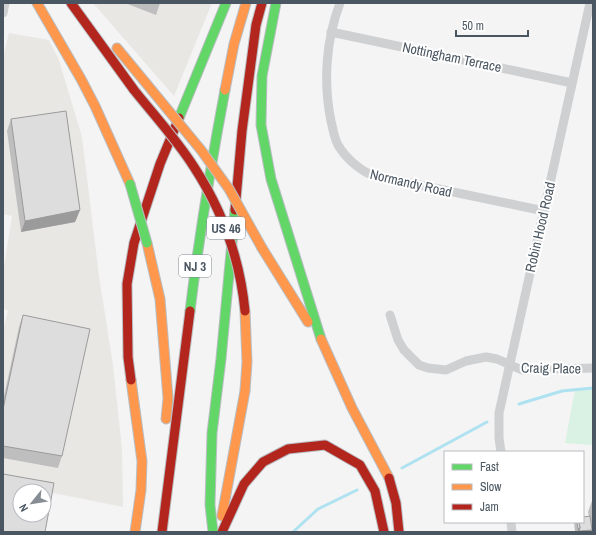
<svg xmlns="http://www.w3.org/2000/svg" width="596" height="535" font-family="'Archivo Narrow',sans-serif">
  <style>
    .commercial { fill: #e8e7e3 }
    .green { fill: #d9f2e3 }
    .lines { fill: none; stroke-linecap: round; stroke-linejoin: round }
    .stream { stroke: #aee2f0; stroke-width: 3 }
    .fast-casing { stroke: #b9bec3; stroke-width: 11 }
    .slow-casing { stroke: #b9bec3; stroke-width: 11 }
    .jam-casing { stroke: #b9bec3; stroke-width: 11 }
    .street { stroke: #ced0d2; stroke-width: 9 }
    .fast { stroke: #63d668; stroke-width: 9 }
    .slow { stroke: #ff974d; stroke-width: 9 }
    .jam { stroke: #b3261e; stroke-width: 9 }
    .fast-bridge-casing { stroke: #b9bec3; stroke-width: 11; stroke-linecap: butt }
    .slow-bridge-casing { stroke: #b9bec3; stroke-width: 11; stroke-linecap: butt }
    .jam-bridge-casing { stroke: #b9bec3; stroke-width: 11; stroke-linecap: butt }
    .fast-bridge { stroke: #63d668; stroke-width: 9 }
    .slow-bridge { stroke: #ff974d; stroke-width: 9 }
    .jam-bridge { stroke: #b3261e; stroke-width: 9 }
    .wall { fill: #bebebf }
    .shaded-wall { fill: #9b9b9b }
    .building { fill: #ddddde; stroke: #9b9b9b; fill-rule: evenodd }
    .labels { text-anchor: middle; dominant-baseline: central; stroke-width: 4; stroke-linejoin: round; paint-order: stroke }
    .shield { fill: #fff; stroke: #808990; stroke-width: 1 }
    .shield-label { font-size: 13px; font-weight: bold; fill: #4a5661 }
    .street-label { font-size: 14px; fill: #4a5661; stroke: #fff }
  </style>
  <rect width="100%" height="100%" fill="#f4f4f4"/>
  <g class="commercial">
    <polygon points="93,3 212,3 174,96"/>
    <polygon points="9,33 49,40 59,60 82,137 99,276 113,365 122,449 123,507 3,483 3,330 8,311 3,308 3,273 12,216 3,214 3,58"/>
  </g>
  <polygon class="green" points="593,388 593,445 565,443 575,390"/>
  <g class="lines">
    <g class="stream">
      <polyline points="519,404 562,391 593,388"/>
      <polyline points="402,468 487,422"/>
      <polyline points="293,532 318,509 357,490"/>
    </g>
    <g class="fast-casing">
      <g id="fast">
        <polyline points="276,3 262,76 261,125 271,179 321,339"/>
        <polyline points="179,118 226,3"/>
        <path d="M190,311C199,237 211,164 225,90"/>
        <polyline points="213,532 210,505 212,433 221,359 235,210"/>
      </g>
    </g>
    <g class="slow-casing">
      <g id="slow">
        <polyline points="37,3 81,79 95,106 130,184"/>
        <polyline points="117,48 145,82"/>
        <polyline points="225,90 234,44 246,3"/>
        <polyline points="147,243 160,299 168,398 166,419"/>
        <polyline points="262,248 308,322"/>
        <polyline points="321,339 352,408 389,478"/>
        <polyline points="131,380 142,461 141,490 135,532"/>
        <polyline points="222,516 245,391"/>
      </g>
    </g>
    <g class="jam-casing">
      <g id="jam">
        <polyline points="71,3 134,90"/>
        <polyline points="235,210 242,131 256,25 262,3"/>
        <polyline points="131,380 128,357 127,284 134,243 160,164 179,118"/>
        <polyline points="389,478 396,503 399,532"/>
        <polyline points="162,532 190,311"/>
        <polyline points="222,532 244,484 263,462 288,449 325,445 360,465 375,491 384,532"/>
      </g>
    </g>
    <g class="street">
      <path d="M340,3C326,40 323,82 331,121C333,129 334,138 338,145C345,157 359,170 372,175L544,211"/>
      <polyline points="3,13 5,3"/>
      <polyline points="331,32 572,83"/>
      <polyline points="390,315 398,340 404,350 419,365 428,368 446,370 466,361 486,357 497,359 522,370 593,368"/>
      <polyline points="501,452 499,438 499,413 590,3"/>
      <polyline points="511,522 512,532"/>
    </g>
    <use href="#fast" class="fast"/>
    <use href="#slow" class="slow"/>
    <use href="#jam" class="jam"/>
    <g class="fast-bridge-casing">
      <polyline id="fast-bridge" points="130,184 147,243"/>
    </g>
    <g class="slow-bridge-casing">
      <g id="slow-bridge">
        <polyline points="145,82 201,150 229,189 262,248"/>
        <polyline points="245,311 247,362 245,391"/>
      </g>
    </g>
    <g class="jam-bridge-casing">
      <path id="jam-bridge" d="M134,90C154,115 177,140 194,167C222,210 240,259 245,311"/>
    </g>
    <use href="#fast-bridge" class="fast-bridge"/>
    <use href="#slow-bridge" class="slow-bridge"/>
    <use href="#jam-bridge" class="jam-bridge"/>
  </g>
  <g class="wall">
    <polygon points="125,3 160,3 156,15"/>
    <polygon points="11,119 80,210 75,222 21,232 7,131"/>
    <polygon points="23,315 62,456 58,468 3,458 3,401 19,327"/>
    <polygon points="593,498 593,532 575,532 574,522 583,522 589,516 588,512"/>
  </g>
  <g class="shaded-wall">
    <polygon points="80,210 75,222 21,232 25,221"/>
    <polygon points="593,527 593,532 579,532 592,530"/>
    <polygon points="580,528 579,532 577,532 578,529"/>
  </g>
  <g class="building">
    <polygon points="66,111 80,210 25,221 11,119"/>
    <polygon points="23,315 90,329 62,456 3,446 3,409"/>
    <path d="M3,474L54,483L45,532H3ZM20,491H44V515H20Z"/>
    <polygon points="590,516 592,530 579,531 580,528 579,522 583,522 583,517"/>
    <polygon points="577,522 579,522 580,528 578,529"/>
  </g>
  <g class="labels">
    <g class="shield">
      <rect x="207" y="217" width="38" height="22" rx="3"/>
      <rect x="179" y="255" width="32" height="22" rx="3"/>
    </g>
    <g class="shield-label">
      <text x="226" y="228">US 46</text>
      <text x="195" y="266">NJ 3</text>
    </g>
    <g class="street-label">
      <text transform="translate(452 57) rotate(12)">Nottingham Terrace</text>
      <text transform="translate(411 183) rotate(13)">Normandy Road</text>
      <text transform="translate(540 227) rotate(-77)">Robin Hood Road</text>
      <text transform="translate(551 368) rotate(1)">Craig Place</text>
    </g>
  </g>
  <rect width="596" height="535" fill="none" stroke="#4a5661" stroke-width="8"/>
  <rect x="444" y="451" width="140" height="72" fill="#ffffff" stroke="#b7bbc0"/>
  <rect x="452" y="464" width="20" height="6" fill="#63d668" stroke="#b7bbc0"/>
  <text x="480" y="471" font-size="12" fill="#4a5661">Fast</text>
  <rect x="452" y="484" width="20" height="6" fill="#ff974d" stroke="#b7bbc0"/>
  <text x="480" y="491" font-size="12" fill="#4a5661">Slow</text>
  <rect x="452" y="504" width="20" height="6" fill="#b3261e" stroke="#b7bbc0"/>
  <text x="480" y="511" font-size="12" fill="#4a5661">Jam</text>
  <g transform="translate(32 503) rotate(240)"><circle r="19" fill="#ffffff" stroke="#b7bbc0"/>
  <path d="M0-3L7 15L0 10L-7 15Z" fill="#868d94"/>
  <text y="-6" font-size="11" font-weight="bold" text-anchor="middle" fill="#4a5661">N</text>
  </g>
  <path d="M456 30v6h72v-6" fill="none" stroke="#4a5661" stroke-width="2"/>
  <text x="462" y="30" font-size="12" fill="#4a5661" stroke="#ffffff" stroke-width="3" paint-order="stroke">50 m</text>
</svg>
